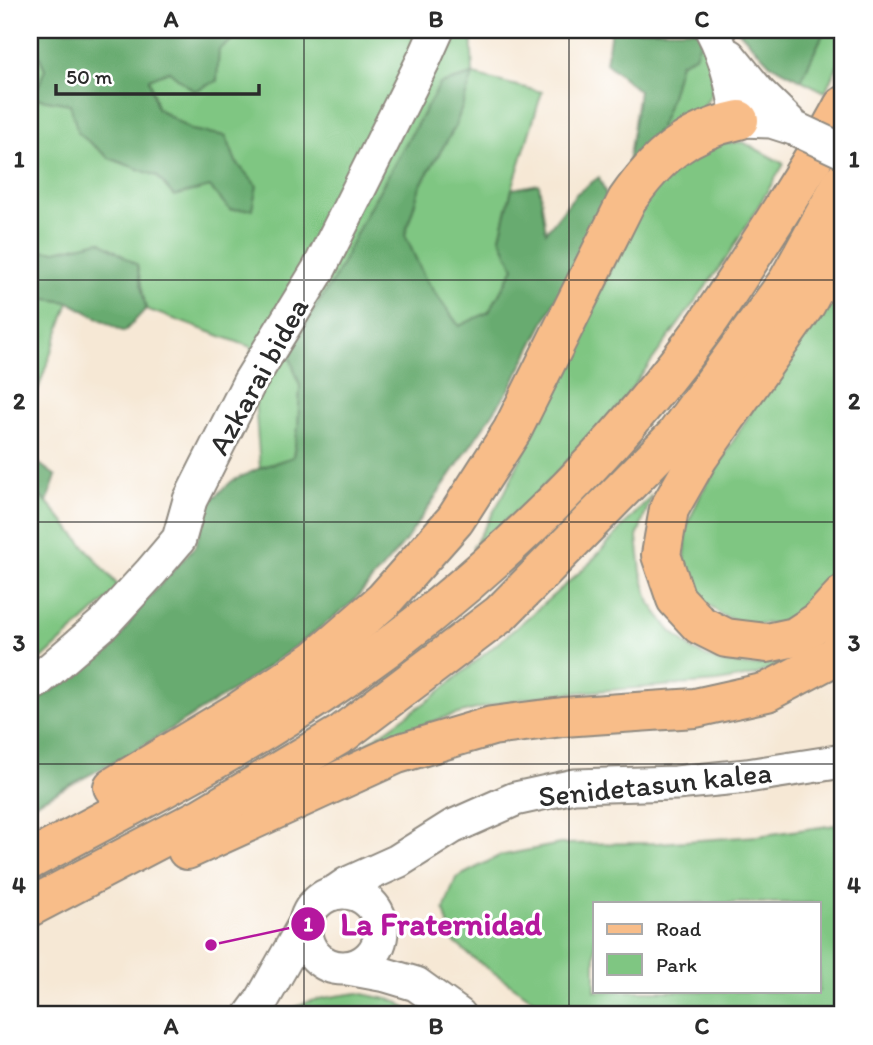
<svg xmlns="http://www.w3.org/2000/svg" width="873" height="1045" font-family="Itim,sans-serif">
  <style>
    .green { fill: #7fc682; stroke: #557856; stroke-width: 2; fill-rule: evenodd }
    .forest { fill: #67ab70; stroke: #496b4e; stroke-width: 2 }
    .lines { fill: none; stroke-linecap: round; stroke-linejoin: round }
    .minor-casing { stroke: #908a80; stroke-width: 37 }
    .major-casing { stroke: #908a80; stroke-width: 42 }
    .minor { stroke: #fff; stroke-width: 33 }
    .major { stroke: #f8bd89; stroke-width: 38 }
    .minor-bridge-casing { stroke: #908a80; stroke-width: 37; stroke-linecap: butt }
    .minor-bridge { stroke: #fff; stroke-width: 33 }
    .grid { fill: none; stroke: #2b2b2b; stroke-width: 2; stroke-opacity: 0.55 }
    .labels { text-anchor: middle; dominant-baseline: central; stroke-width: 6; stroke-linejoin: round; paint-order: stroke }
    .street-label { font-size: 30px; fill: #2b2b2b; stroke: #fff }
    .leader { fill: none; stroke: #b5179e; stroke-width: 2.5 }
    .callout-dot { fill: #b5179e; stroke: #fff; stroke-width: 2.5 }
    .mark-label { font-size: 21px; text-anchor: middle; font-weight: bold; fill: #fff }
    .callout-label { font-size: 32px; text-anchor: middle; font-weight: bold; fill: #b5179e; stroke: #fff; stroke-width: 6; stroke-linejoin: round; paint-order: stroke }
    .neatline { fill: none; stroke: #2b2b2b; stroke-width: 2.5 }
    .grid-label { font-size: 23px; text-anchor: middle; font-weight: bold; fill: #2b2b2b }
  </style>
  <rect width="100%" height="100%" fill="#fff"/>
  <filter id="ink" filterUnits="userSpaceOnUse"><feTurbulence type="fractalNoise" baseFrequency=".0143" numOctaves="2"/><feDisplacementMap in="SourceGraphic" scale="14" xChannelSelector="R" yChannelSelector="G"/><feConvolveMatrix kernelMatrix="1 2 1 2 8 2 1 2 1" color-interpolation-filters="sRGB"/></filter>
  <filter id="wash" filterUnits="userSpaceOnUse"><feTurbulence type="fractalNoise" baseFrequency=".00686" numOctaves="4" result="noise"/><feDisplacementMap in="SourceGraphic" scale="28" xChannelSelector="R" yChannelSelector="G"/><feGaussianBlur stdDeviation="1.57" result="paint"/><feColorMatrix in="noise" values="0 0 0 0 0 0 0 0 0 0 0 0 0 0 0 0 0 1.4 0 .05"/><feComposite in="paint" operator="in"/></filter>
  <g filter="url(#wash)">
    <rect width="100%" height="100%" fill="#f6e8d5"/>
    <g class="green">
      <polygon points="247,30 471,30 473,75 542,92 512,189 500,237 514,268 489,312 460,327 425,279 405,235 420,186 455,127 472,75 440,84 366,214 336,276 308,320 290,356 300,386 298,428 293,457 260,468 251,347 146,309 137,265 100,241 56,251 30,251 30,35 45,69 109,158 157,176 173,195 210,187 256,186 236,162 226,136 191,130 157,108 149,79 219,49"/>
      <polygon points="825,30 843,30 843,54 825,92 801,80"/>
      <polygon points="702,36 711,66 712,93 699,114 681,129 643,149 659,128 671,96 680,62"/>
      <polygon points="743,142 784,164 726,259 615,411 535,495 472,549 505,492 649,188 690,160 723,143"/>
      <polygon points="843,261 843,574 814,606 779,623 744,624 721,615 698,595 685,560 686,528 701,494"/>
      <polygon points="32,297 69,302 30,412 30,305"/>
      <polygon points="30,490 47,502 120,588 30,670"/>
      <polygon points="652,495 637,537 641,572 650,603 670,630 694,651 719,662 750,666 790,661 755,675 718,682 555,694 504,702 446,717 365,745 433,697 511,632 588,565"/>
      <path d="M843,824V1015H555L473,958L453,941L444,910L456,878L499,856L560,844L658,843L757,836ZM595,903H819V991H595Z"/>
      <path d="M358,993L397,1001L412,1013L409,1015H287C298,998 339,996 358,993Z"/>
    </g>
    <g class="forest">
      <polygon points="30,30 247,30 219,49 217,81 194,91 169,71 149,79 157,108 191,130 226,136 236,162 257,186 252,209 230,210 210,187 174,196 157,176 109,158 78,133 70,104 34,98 45,69 30,35"/>
      <path d="M611,30H699L702,36L695,56L680,63C674,84 670,106 660,126C653,140 639,152 628,163L639,91L606,63Z"/>
      <polygon points="738,30 825,30 801,80 770,64"/>
      <polygon points="473,75 455,127 420,186 405,235 425,279 459,326 489,312 514,268 500,237 512,189 539,184 546,232 576,194 599,177 608,199 510,388 404,543 353,602 302,642 239,687 135,751 30,806 30,705 74,676 122,635 141,606 196,545 206,505 232,481 260,468 293,457 298,428 300,386 290,357 308,320 336,276 366,214 440,84"/>
      <polygon points="100,241 137,265 146,309 124,332 69,302 32,297 30,305 30,251 56,251"/>
      <polygon points="30,457 56,476 47,502 30,489"/>
    </g>
  </g>
  <g filter="url(#ink)">
    <g class="lines">
      <g class="minor-casing">
        <g id="minor">
          <path d="M712,30C727,58 733,88 739,120L771,121L796,129"/>
          <polyline points="729,56 759,93 796,129"/>
          <polyline points="30,685 38,680 104,623 151,572 179,539 190,500 249,383 319,269 425,57 437,30"/>
          <circle cx="343" cy="930" r="38"/>
          <polyline points="334,893 347,884 398,861 452,827 515,799 574,786 676,783 747,776 843,761"/>
          <polyline points="348,968 386,975 416,984 459,1015"/>
          <polyline points="251,1015 262,1000 305,924"/>
        </g>
      </g>
      <g class="major-casing">
        <g id="major">
          <polyline points="834,253 806,304 698,458 669,509 661,555 676,599 700,625 726,638 767,643 795,637 819,621 843,595"/>
          <path d="M113,787L241,710L315,660L384,600L455,520L512,431L627,200C657,157 687,131 739,120"/>
          <polyline points="187,850 397,754 492,726 563,717 695,708 767,692 835,656 843,648"/>
          <path d="M30,860C136,803 245,748 344,679C480,583 602,466 701,332C726,297 749,260 773,223C797,185 822,146 843,106"/>
          <polyline points="30,907 202,817 343,733 500,614 675,436 788,281 843,181"/>
        </g>
      </g>
      <use href="#minor" class="minor"/>
      <use href="#major" class="major"/>
      <g class="minor-bridge-casing">
        <polyline id="minor-bridge" points="796,129 843,151"/>
      </g>
      <use href="#minor-bridge" class="minor-bridge"/>
    </g>
  </g>
  <path class="grid" d="M304,30V1015M569,30V1015M30,280H843M30,522H843M30,764H843"/>
  <g class="labels">
    <g class="street-label">
      <text transform="translate(258 376) rotate(-61)">Azkarai bidea</text>
      <text transform="translate(655 784) rotate(-6)">Senidetasun kalea</text>
    </g>
  </g>
  <path class="leader" d="M211 945L308 924"/>
  <g class="callout-dot">
    <circle cx="211" cy="945" r="7"/>
    <circle cx="308" cy="924" r="18"/>
  </g>
  <g class="mark-label">
    <text x="308" y="931">1</text>
  </g>
  <g class="callout-label">
    <text x="441" y="935">La Fraternidad</text>
  </g>
  <rect width="873" height="1045" fill="none" stroke="#fff" stroke-width="77"/>
  <rect x="593" y="902" width="228" height="91" fill="#ffffff" stroke="#aaaaaa" stroke-width="2"/>
  <rect x="607" y="924" width="35" height="10" fill="#f8bd89" stroke="#aaaaaa" stroke-width="2"/>
  <text x="656" y="936" font-size="21" fill="#2b2b2b">Road</text>
  <rect x="607" y="954" width="35" height="21" fill="#7fc682" stroke="#aaaaaa" stroke-width="2"/>
  <text x="656" y="972" font-size="21" fill="#2b2b2b">Park</text>
  <path d="M56 84v10h203v-10" fill="none" stroke="#2b2b2b" stroke-width="3.5"/>
  <text x="66" y="84" font-size="21" fill="#2b2b2b" stroke="#ffffff" stroke-width="5" paint-order="stroke">50 m</text>
  <rect x="38" y="38" width="796" height="968" class="neatline"/>
  <g class="grid-label">
    <text x="171" y="27">A</text>
    <text x="436" y="27">B</text>
    <text x="702" y="27">C</text>
    <text x="19" y="167">1</text>
    <text x="854" y="167">1</text>
    <text x="19" y="409">2</text>
    <text x="854" y="409">2</text>
    <text x="19" y="651">3</text>
    <text x="854" y="651">3</text>
    <text x="19" y="893">4</text>
    <text x="854" y="893">4</text>
    <text x="171" y="1034">A</text>
    <text x="436" y="1034">B</text>
    <text x="702" y="1034">C</text>
  </g>
</svg>
